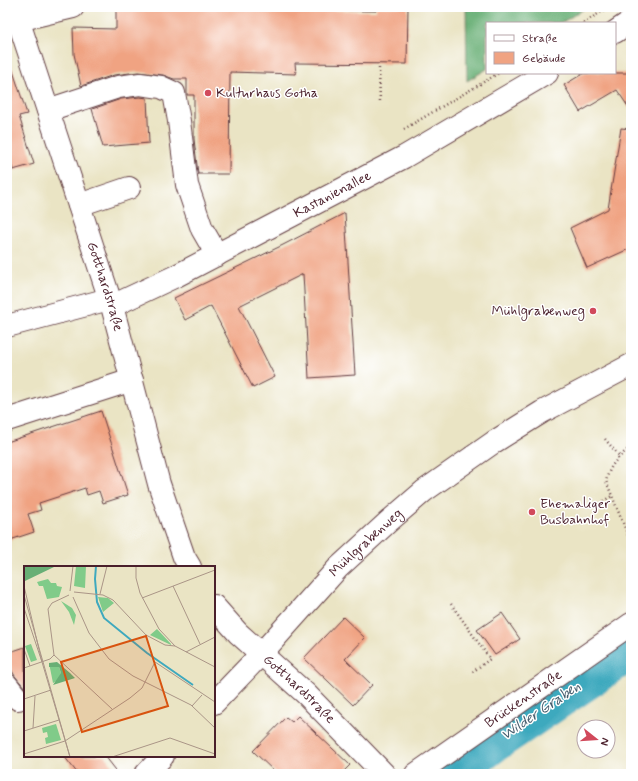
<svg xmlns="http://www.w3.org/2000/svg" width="638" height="781" font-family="Mynerve,sans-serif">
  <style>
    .forest { fill: #68af75; stroke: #596750 }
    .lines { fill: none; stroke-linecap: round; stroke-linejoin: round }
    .river { stroke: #3ea9be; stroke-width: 40 }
    .building { fill: #f0a382 }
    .minor-casing { stroke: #623d42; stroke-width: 24 }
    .path { stroke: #623d42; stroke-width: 2.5; stroke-dasharray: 1 3; stroke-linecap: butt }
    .minor { stroke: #fff; stroke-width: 22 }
    .poi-dot { fill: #d1495b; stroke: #fff; stroke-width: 1.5 }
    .labels { text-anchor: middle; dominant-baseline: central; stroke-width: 3; stroke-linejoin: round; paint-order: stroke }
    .poi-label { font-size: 14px; fill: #4a1f2b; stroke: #fff; text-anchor: start }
    .street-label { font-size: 14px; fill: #4a1f2b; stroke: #fff }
    .water-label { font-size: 15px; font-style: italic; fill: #455d6d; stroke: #fff }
    .inset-river { fill: none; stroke: #3ea9be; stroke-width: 2 }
    .inset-road { fill: none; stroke: #aa9587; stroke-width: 1 }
    .view { fill: #d8530f; fill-opacity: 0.15; stroke: #d8530f; stroke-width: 2 }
    .inset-edge { fill: none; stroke: #4a1f2b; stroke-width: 2 }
  </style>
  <rect width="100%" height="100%" fill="#fff"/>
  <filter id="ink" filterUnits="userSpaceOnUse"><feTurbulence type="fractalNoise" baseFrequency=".025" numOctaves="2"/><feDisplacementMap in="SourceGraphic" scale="8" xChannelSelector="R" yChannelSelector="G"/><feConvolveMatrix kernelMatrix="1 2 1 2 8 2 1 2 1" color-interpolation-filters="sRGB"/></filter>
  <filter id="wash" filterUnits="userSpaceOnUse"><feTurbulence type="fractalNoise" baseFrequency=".012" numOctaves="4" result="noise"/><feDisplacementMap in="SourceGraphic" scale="16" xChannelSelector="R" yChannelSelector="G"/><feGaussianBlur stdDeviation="0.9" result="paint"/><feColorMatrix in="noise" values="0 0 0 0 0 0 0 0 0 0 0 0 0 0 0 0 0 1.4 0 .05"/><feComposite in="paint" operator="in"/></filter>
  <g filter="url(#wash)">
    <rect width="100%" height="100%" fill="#eae4c4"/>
    <polygon class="forest" points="466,7 587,7 561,23 487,23 487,69 467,81"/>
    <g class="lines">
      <polyline class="river" points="453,774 492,744 631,650"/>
    </g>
    <g id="blocks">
      <g class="building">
        <polygon points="116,7 295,7 296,10 376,11 376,7 408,7 407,64 295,63 296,74 230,72 229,174 198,174 194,139 194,95 187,95 187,79 174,79 163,75 138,72 114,75 81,86 74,54 73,28 116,29"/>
        <polygon points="7,65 11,65 27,114 19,116 34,164 13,170 7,151"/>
        <polygon points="584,73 631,73 631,111 617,90 580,112 564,85"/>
        <polygon points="140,97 147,98 149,143 103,147 92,109 121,99"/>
        <polygon points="621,128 631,129 631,248 587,268 570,228 608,209"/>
        <polygon points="345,213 355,375 309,378 303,274 239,306 275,377 253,388 211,306 185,320 174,298 283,245"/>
        <polygon points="101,411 128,495 103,503 99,491 87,495 85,488 39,503 41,510 28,514 34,532 7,541 7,442"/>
        <polygon points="502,613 520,639 495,655 477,630"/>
        <polygon points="343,617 365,638 345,659 372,685 353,705 304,658"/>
        <polygon points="25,647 25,688 15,676 7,662 7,653"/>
        <polygon points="298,716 350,765 341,774 277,774 253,751 286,717 292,722"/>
        <polygon points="64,756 105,756 119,774 78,774"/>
      </g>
    </g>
  </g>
  <g filter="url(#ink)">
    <use href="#blocks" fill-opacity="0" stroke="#623d42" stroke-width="1"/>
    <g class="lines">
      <g class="minor-casing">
        <g id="minor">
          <path id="s1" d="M14,7L112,306L159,484L184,557L190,567"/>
          <polyline points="18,20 73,7"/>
          <polyline points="615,32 631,21"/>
          <polyline points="48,110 118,87 140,84 161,87 174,93 179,121 187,185 202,229 217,255"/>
          <polyline points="79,205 129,188"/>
          <path id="s2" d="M112,306L176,276L404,157L547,73"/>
          <polyline points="7,326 109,299"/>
          <polyline points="7,420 132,380"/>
          <path id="s3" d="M214,606L238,633L306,694L384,774"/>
          <polyline points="7,685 18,699"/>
          <path id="s4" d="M214,703L261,654L338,568L388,522L424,491L494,442L542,412L631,365"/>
          <polyline points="146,774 163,756"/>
          <path id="s5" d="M416,774L631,624"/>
        </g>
      </g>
      <g class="path">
        <polyline points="583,23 608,8"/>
        <polyline points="379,68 380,102"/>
        <polyline points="404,129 499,73"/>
        <polyline points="605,439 620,457"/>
        <path d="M631,450L628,449C616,460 610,465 606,481L631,543"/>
        <polyline points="603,501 612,496"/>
        <polyline points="451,604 490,659 471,673"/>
      </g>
      <use href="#minor" class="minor"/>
    </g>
  </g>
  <g class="poi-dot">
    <circle cx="208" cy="93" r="4"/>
    <circle cx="593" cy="311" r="4"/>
    <circle cx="532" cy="512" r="4"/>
  </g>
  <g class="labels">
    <g class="poi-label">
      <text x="216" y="93">Kulturhaus Gotha</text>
      <text x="585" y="311" text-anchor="end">Mühlgrabenweg</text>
      <text x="540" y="504">Ehemaliger<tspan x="540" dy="16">Busbahnhof</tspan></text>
    </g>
    <g class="street-label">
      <text stroke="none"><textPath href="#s2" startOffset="247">Kastanienallee</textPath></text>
      <text stroke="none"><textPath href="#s1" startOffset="294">Gotthardstraße</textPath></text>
      <text stroke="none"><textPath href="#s4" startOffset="221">Mühlgrabenweg</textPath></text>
      <text stroke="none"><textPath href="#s3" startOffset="119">Gotthardstraße</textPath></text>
      <text stroke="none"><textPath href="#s5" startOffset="131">Brückenstraße</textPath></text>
    </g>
    <g class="water-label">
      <text transform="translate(541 711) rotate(-34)">Wilder Graben</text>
    </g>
  </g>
  <g transform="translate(24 566)">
    <rect width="191" height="191" fill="#eae4c4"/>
    <path d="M52,0H62L61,22L50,20ZM24,13L27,17H32L33,20L38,21L35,31L23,33L19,20H15L13,16ZM74,31L84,32L90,37L79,46ZM37,35L48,42L52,49L50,59L45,46ZM133,63L147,78V79L126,69ZM7,78L13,94L7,96L1,80ZM25,97L26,101H35L37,107L35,114L29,117ZM32,158L37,174L22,178L21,172L24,171L23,166L19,167L18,162Z" fill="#80cb89"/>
    <path d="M0,0H29L30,1L1,15ZM33,96L46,107L51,112L29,119L37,107L35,101H25V97Z" fill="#68af75"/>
    <path class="inset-river" d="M71,13L72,0M71,13L73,36L80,52L123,87L169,119"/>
    <path class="inset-road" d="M112,0V12L116,27L135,63L151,80L191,101M0,20L18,96L46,191M149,20L176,78M46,25L49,0M50,26L79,29L89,34L122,69L141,79L151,80M76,28L83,0M0,29L46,191M49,31L65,67L85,93L109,110L167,139L191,162M118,32L191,4M0,42L18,96M0,83L6,100M162,86L191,71M30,89L88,143M30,89L24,43L28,37L45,29M0,102L26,93L30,89M0,133L27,124M168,140L178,129M9,162L11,130M0,165L35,154M0,188L41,175L106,132L118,122L131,96L191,136M88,191L146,172L191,188"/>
    <path class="view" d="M122,70L144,140L58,166L37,96Z"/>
    <rect width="191" height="191" class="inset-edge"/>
  </g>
  <rect width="638" height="781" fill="none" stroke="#fff" stroke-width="24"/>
  <rect x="486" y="22" width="130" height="52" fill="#ffffff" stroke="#b7a5aa"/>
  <rect x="494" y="35" width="20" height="6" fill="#ffffff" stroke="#b7a5aa"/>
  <text x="522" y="42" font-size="12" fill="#4a1f2b">Straße</text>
  <rect x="494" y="52" width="20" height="12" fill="#f0a382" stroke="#b7a5aa"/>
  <text x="522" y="62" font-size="12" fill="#4a1f2b">Gebäude</text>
  <g transform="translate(596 739) rotate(107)"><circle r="19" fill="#ffffff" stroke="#b7a5aa"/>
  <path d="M0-3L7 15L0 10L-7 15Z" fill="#d1495b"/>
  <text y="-6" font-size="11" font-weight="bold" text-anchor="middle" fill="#4a1f2b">N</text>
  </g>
</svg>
